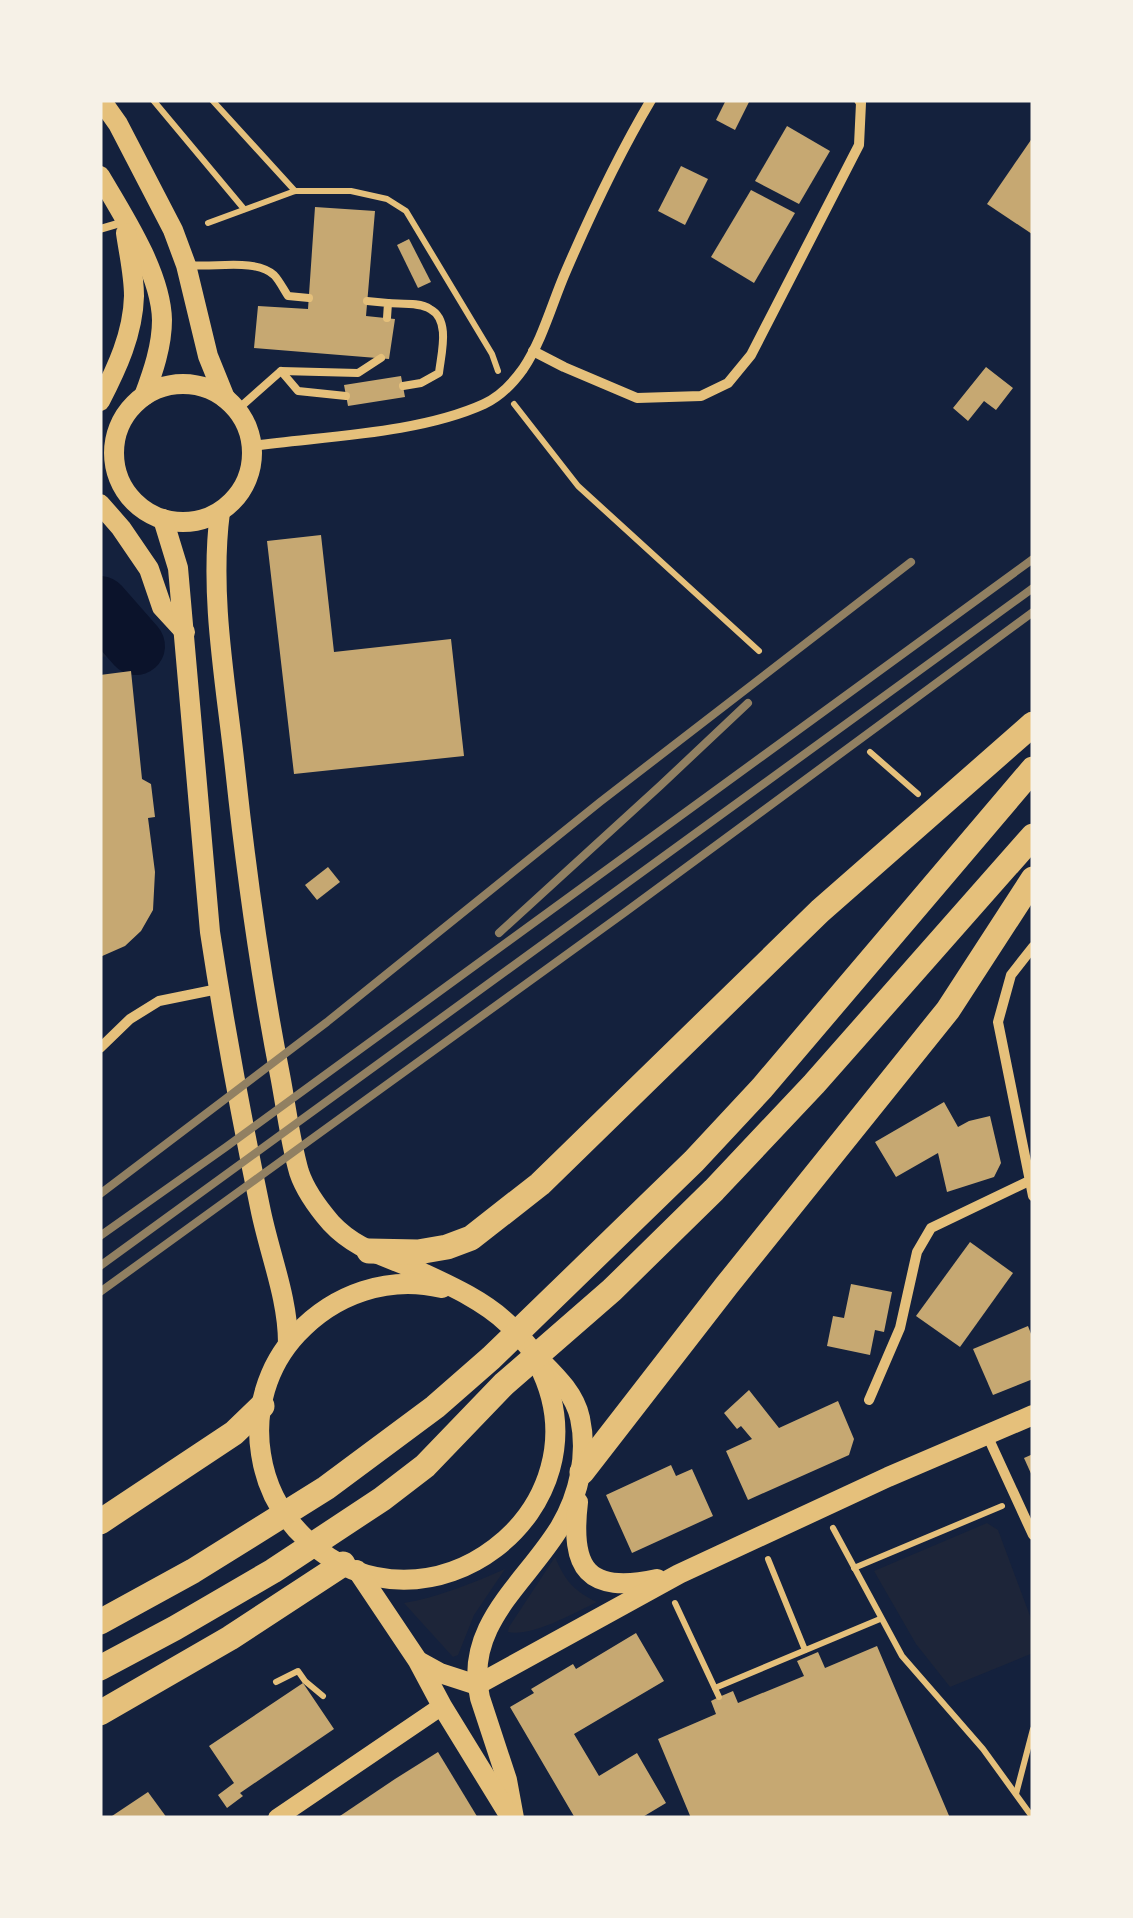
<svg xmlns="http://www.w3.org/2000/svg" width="1133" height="1918" font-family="'IBM Plex Sans',sans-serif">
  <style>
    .green { fill: #1d2539 }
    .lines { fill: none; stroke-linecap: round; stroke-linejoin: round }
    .river { stroke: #0b132b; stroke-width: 58 }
    .building { fill: #c6a872 }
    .path { stroke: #e5c07b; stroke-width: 6 }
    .service { stroke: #e5c07b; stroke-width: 8 }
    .minor { stroke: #e5c07b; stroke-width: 10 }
    .tertiary { stroke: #e5c07b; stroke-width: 18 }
    .secondary { stroke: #e5c07b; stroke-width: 20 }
    .primary { stroke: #e5c07b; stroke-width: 25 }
    .rail { stroke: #918062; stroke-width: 8 }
  </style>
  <rect width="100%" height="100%" fill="#14213d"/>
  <g class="green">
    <polygon points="100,574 134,613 138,653 103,657 100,654"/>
    <polygon points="987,1523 998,1530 1033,1624 1033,1653 950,1687 916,1644 874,1571"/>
    <path d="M555,1557C565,1581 574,1591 597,1602C574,1613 533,1637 508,1632L509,1627Z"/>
    <path d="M505,1569L474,1615L458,1655L453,1657L404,1603C439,1597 473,1583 505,1569Z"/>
  </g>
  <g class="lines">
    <polyline class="river" points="100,605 136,646"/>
  </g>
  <g class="building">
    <polygon points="726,100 750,100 735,130 716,120"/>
    <polygon points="787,126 830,151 799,204 755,181"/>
    <polygon points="1033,137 1033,231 1032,234 987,204"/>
    <polygon points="681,166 708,179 685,225 658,211"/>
    <polygon points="751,190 795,213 754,283 711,257"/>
    <polygon points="315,207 375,211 366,316 395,319 389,359 254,348 258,306 308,309"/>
    <polygon points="409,239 431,282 418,288 397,245"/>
    <polygon points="986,367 1013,388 996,410 984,401 968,421 953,408"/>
    <polygon points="401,376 405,397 348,406 344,385"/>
    <polygon points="321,535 334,652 451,639 464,756 294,774 267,541"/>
    <polygon points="131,671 142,779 151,784 155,817 148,818 155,872 153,910 141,931 125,946 100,957 100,675"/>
    <polygon points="328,867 340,882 317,900 305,885"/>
    <polygon points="944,1102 958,1127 969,1121 990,1116 1001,1163 994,1177 947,1192 938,1153 896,1177 875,1142"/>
    <polygon points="970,1242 1013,1273 960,1347 916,1316"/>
    <polygon points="851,1284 892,1292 884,1332 875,1330 870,1355 827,1346 833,1316 844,1318"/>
    <polygon points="1028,1326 1033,1339 1033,1379 993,1395 973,1349"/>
    <polygon points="749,1390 779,1428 838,1401 854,1439 849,1455 748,1500 726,1451 752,1439 741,1426 737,1429 724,1413"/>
    <polygon points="1033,1454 1033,1478 1024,1458"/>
    <polygon points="671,1465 676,1476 692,1469 713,1516 632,1553 606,1495"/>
    <polygon points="636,1633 664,1681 574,1734 599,1776 637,1753 666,1803 641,1818 575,1818 510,1707 534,1693 531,1689 573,1664 576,1669"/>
    <polygon points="877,1646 950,1818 691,1818 658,1739 716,1714 711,1701 719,1697 733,1691 738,1703 804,1676 797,1661 818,1652 825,1668"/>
    <polygon points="303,1683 334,1729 240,1793 243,1796 227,1808 218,1795 234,1783 209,1746"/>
    <polygon points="438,1752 478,1818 337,1818 395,1779"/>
    <polygon points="148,1792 167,1818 109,1818"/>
  </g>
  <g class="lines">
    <g class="path">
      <polyline points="153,100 244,209"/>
      <polyline points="212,100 295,191"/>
      <polyline points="208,223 295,191 351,191 387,199 406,211 492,354 498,371"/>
      <polyline points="514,404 578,486 759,651"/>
      <polyline points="870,752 918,794"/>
      <polyline points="833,1528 902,1656 983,1749 1033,1818"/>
      <polyline points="768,1559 805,1650"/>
      <polyline points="854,1568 1002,1506"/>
      <polyline points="675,1603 719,1697"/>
      <polyline points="276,1682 298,1671 305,1681 323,1696"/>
      <polyline points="715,1688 880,1619"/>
      <polyline points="1016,1794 1033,1729"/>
    </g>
    <g class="service">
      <polyline points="100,229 124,222"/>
      <path d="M190,265C214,268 255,258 274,275C279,280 284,290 288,296L309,298"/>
      <polyline points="367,301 388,303 387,318"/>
      <path d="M388,303C400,304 420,302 430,309C451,320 441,354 439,373L421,383L403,386"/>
      <polyline points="281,371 298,391 346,396"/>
      <polyline points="237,410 281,371 358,373 381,358"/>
    </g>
    <g class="minor">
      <polyline points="533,351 564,367 637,398 701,396 728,383 751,355 859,145 861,103 859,100"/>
      <path d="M252,446C324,436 418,434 484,404C499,397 513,383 523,369C543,339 552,303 566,271C591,213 619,154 651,100"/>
      <polyline points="1033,947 1011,975 998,1022 1033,1196"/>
      <polyline points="100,1048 130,1019 159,1001 218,989"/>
      <polyline points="869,1400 900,1328 917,1252 931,1228 1029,1181"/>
      <polyline points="987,1435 1033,1535"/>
    </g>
    <polyline class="tertiary" points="277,1818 442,1706"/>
    <g class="secondary">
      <polyline points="101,100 118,124 173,230 186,265 208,356 225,398"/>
      <path d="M100,176C123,215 161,273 162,320C162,346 153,372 144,396"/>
      <circle cx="183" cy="453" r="69"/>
      <path d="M100,401C117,368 133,334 134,296C134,275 129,254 126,233"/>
      <polyline points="100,504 121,528 149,569 162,607 185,632"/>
      <path d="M220,512C209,596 226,684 235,768C246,871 260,973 280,1075C286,1106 290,1141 299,1172C305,1190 318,1208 331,1223C358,1252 389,1256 423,1273C451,1286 484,1301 507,1323C520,1335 530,1349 542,1362C558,1378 575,1395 580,1418C588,1455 579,1495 560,1527C527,1582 463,1625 480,1698L507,1780L514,1818"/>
      <path d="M163,519L178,568L210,932C224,1024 241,1116 260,1207C269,1253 288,1297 288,1343"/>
      <path d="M442,1288C388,1275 334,1294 297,1334C267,1366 254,1411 261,1454C266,1487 282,1517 307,1540C426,1651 613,1509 538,1364"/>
      <path d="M578,1502C570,1569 587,1594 657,1579"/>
      <polyline points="357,1570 418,1661 442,1706 509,1815"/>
      <polyline points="420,1662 440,1673 477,1685"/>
      <polyline points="477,1685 679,1574 888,1477 1033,1415"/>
    </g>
    <g class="primary">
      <polyline points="369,1251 418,1252 447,1247 471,1238 540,1184 820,911 1033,724"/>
      <polyline points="582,1472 727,1285 948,1010 1033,879"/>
      <polyline points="100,1522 234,1433 262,1406"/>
      <polyline points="100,1622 193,1571 326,1488 435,1407 491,1358 694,1161 762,1088 1033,769"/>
      <polyline points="100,1668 175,1628 273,1571 382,1499 425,1466 504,1384 612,1290 714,1190 814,1084 1033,836"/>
      <polyline points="100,1713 230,1638 343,1564"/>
    </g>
    <g class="rail">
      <polyline points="499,933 661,785 748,703"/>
      <polyline points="100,1194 327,1022 600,802 911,562"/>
      <polyline points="100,1236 226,1147 1033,559"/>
      <polyline points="100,1266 1033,588"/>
      <polyline points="100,1292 624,913 1033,612"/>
    </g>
  </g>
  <rect width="1133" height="1918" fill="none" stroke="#f6f1e7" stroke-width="205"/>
</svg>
